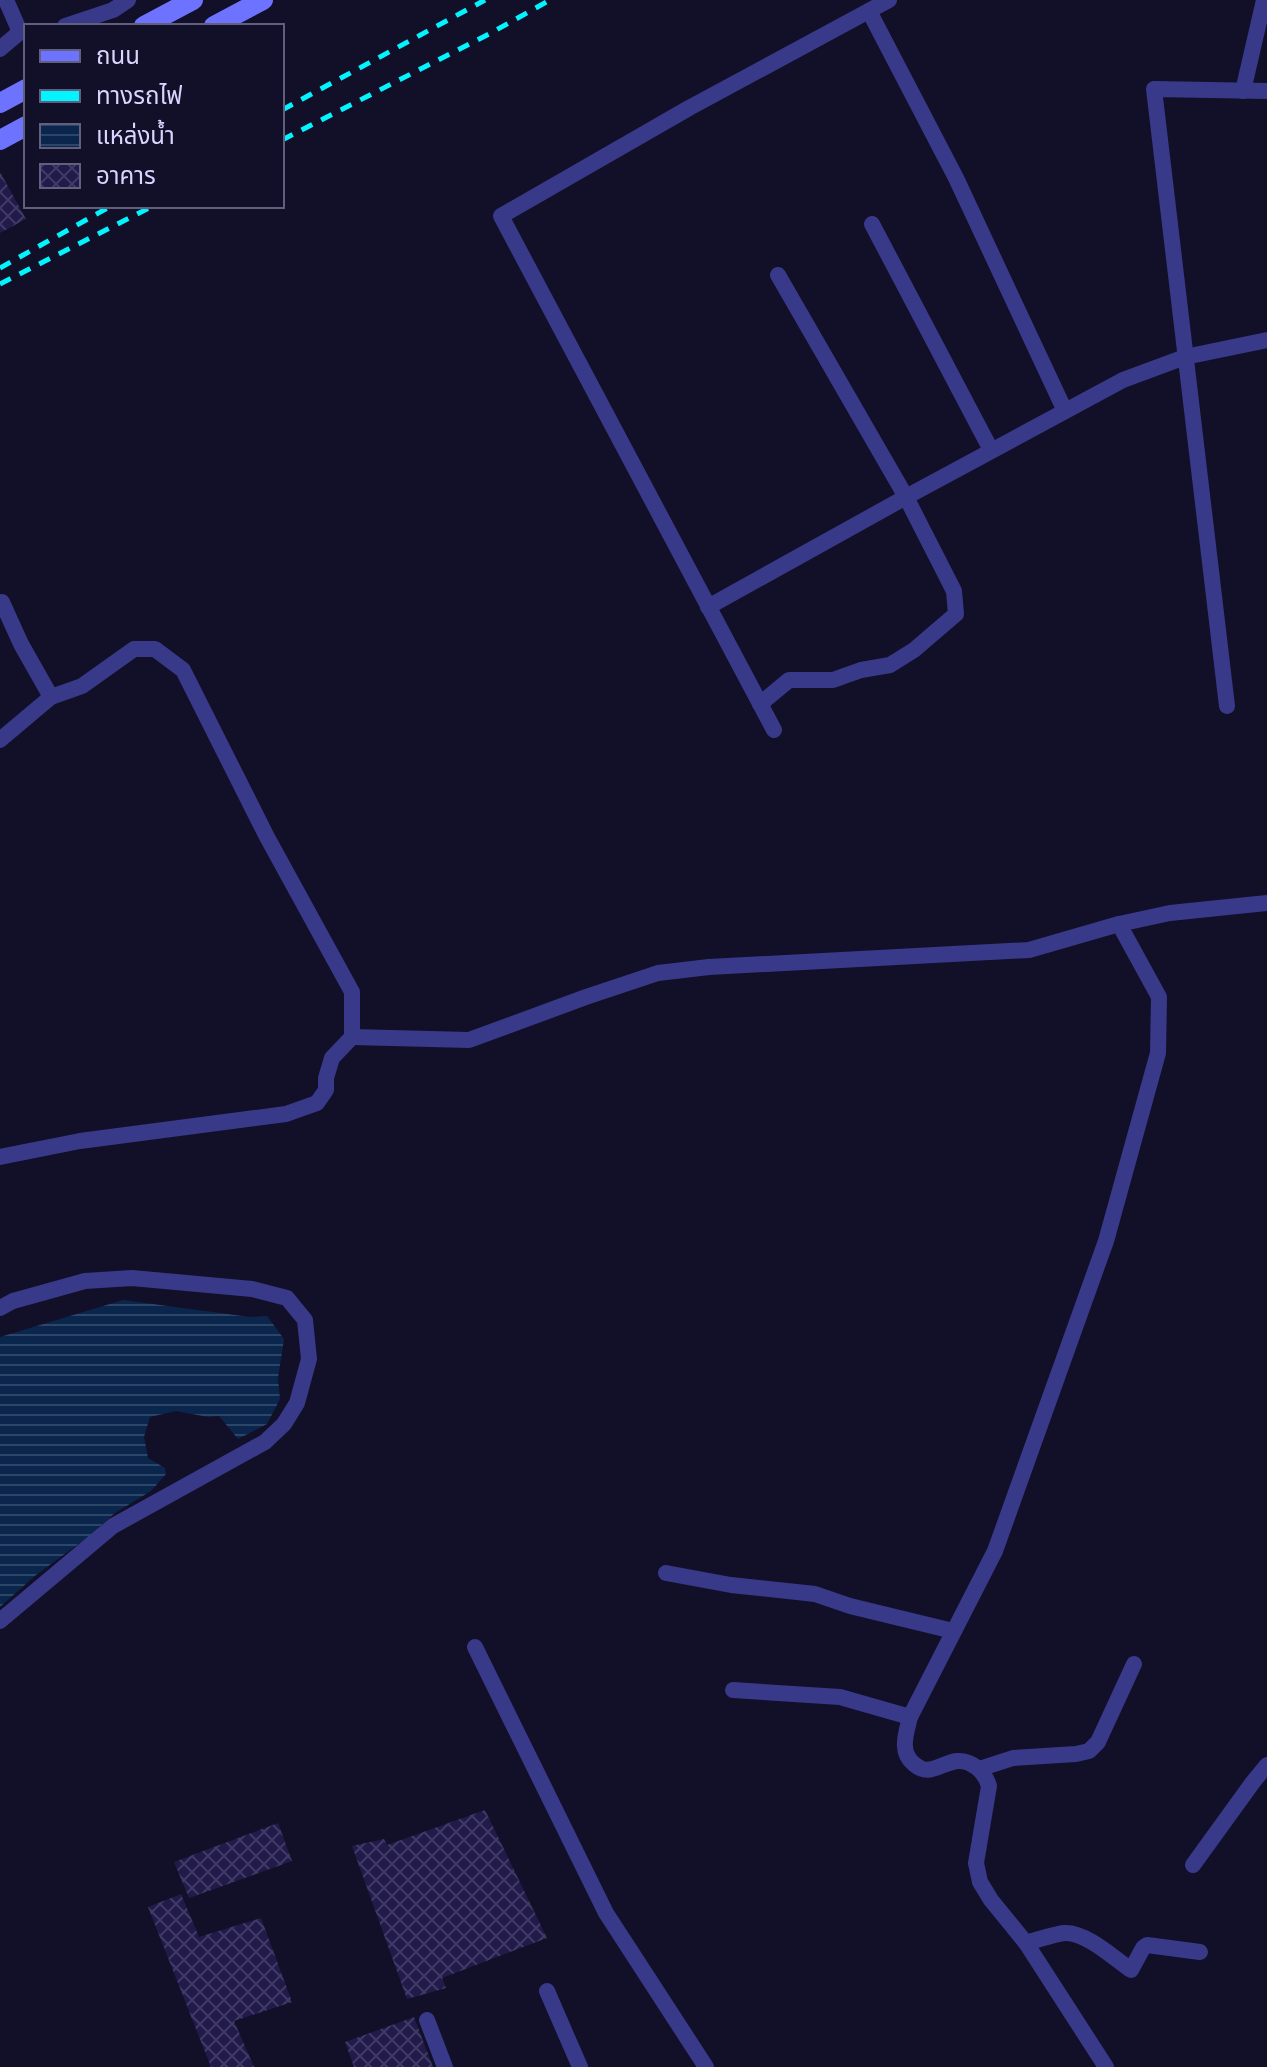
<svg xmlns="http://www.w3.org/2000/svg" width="1267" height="2067" font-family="'Golos Text','Noto Sans Thai',sans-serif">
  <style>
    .water { fill: url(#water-rules) }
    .building { fill: url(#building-cross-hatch) }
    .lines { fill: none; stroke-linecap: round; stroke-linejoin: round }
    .minor { stroke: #383989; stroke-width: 16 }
    .secondary { stroke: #6d72ff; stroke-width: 20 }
    .rail { stroke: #02f4ff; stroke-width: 5; stroke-dasharray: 12 10; stroke-linecap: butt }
  </style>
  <defs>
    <pattern id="water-rules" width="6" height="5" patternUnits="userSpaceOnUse" patternTransform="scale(2)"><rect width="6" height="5" fill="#0a264c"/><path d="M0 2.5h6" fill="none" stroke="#2d4567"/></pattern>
    <pattern id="building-cross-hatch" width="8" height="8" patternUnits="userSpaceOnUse" patternTransform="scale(2)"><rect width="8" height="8" fill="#211a4a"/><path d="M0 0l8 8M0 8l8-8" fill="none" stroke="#403b65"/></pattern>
  </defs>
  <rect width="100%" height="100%" fill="#120f28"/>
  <polygon class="water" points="123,1300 250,1317 267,1316 284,1339 278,1378 280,1399 267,1424 238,1439 219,1416 208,1417 176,1411 150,1417 144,1437 148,1458 165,1468 166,1474 151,1491 115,1513 88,1537 36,1575 0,1607 0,1337"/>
  <g class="building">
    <polygon points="0,172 26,219 0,233"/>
    <polygon points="485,1810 547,1938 442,1978 446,1988 407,1999 352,1846 384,1839 387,1845"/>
    <polygon points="278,1823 292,1861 189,1898 174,1862"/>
    <polygon points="181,1894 199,1937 261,1918 292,2002 234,2021 254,2067 211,2067 148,1907"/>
    <polygon points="414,2017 433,2067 354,2067 345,2042"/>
  </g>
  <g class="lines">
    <g class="minor">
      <polyline points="6,0 20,32 26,31"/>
      <polyline points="869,11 956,178 1065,411"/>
      <polyline points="65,26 113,10 128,0"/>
      <polyline points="0,49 20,32"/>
      <polyline points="1243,91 1264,0"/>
      <polyline points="872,224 991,450"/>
      <polyline points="2,602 21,644 51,697 82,686 134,649 155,649 183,670 267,837 352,992 352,1037 469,1040 586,997 658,973 709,967 1029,950 1119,924"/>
      <polyline points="708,607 906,497 1123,380 1185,357 1267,340"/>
      <polyline points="760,704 789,680 833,680 861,670 890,665 914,650 956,614 954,591 906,497 778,275"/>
      <polyline points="1227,706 1154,89 1267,91"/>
      <polyline points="774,730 501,216 689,108 889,0"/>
      <polyline points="0,740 51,697"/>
      <polyline points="0,1157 80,1141 286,1114 317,1103 326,1090 326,1078 332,1058 352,1037"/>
      <polyline points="0,1308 13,1301 85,1281 132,1278 252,1289 287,1298 305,1320 309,1359 297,1403 284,1424 265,1442 113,1526 0,1621"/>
      <polyline points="666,1573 731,1585 815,1594 850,1606 953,1631"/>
      <polyline points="475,1647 606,1913 706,2067"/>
      <polyline points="733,1690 840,1697 910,1717"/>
      <polyline points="979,1769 1013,1758 1076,1754 1089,1751 1098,1742 1134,1664"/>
      <polyline points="1193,1865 1253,1782 1267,1765"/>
      <path d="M1026,1943C1039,1939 1052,1935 1064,1933C1085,1931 1115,1959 1131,1970L1143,1948L1147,1945L1200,1952"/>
      <polyline points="547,1991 580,2067"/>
      <polyline points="427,2020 445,2067"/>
      <path d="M1106,2067L1026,1943L991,1900L980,1882L976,1863L989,1786C985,1772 972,1760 957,1761C948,1762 941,1767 932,1769C925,1771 920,1769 914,1764C899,1752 906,1734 910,1717L995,1551L1106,1241L1158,1053L1159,997L1119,924L1170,913L1267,903"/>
    </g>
    <g class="secondary">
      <polyline points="144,26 193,0"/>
      <polyline points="214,26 263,0"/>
      <polyline points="0,103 26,89"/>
      <polyline points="0,140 26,126"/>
    </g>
    <g class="rail">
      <polyline points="282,110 485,0"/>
      <polyline points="282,140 489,34 550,0"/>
      <polyline points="0,268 111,206"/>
      <polyline points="0,284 153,206"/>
    </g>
  </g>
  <rect x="24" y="24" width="260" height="184" fill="#120f28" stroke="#615f7e" stroke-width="2"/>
  <rect x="40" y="50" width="40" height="12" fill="#6d72ff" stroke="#615f7e" stroke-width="2"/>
  <text x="96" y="64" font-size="24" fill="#d8d6ff">ถนน</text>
  <rect x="40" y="90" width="40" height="12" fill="#02f4ff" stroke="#615f7e" stroke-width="2"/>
  <text x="96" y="104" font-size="24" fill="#d8d6ff">ทางรถไฟ</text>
  <rect x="40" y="124" width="40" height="24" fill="url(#water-rules)" stroke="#615f7e" stroke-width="2"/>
  <text x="96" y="144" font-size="24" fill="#d8d6ff">แหล่งน้ำ</text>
  <rect x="40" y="164" width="40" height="24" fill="url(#building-cross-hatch)" stroke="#615f7e" stroke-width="2"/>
  <text x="96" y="184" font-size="24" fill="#d8d6ff">อาคาร</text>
</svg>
